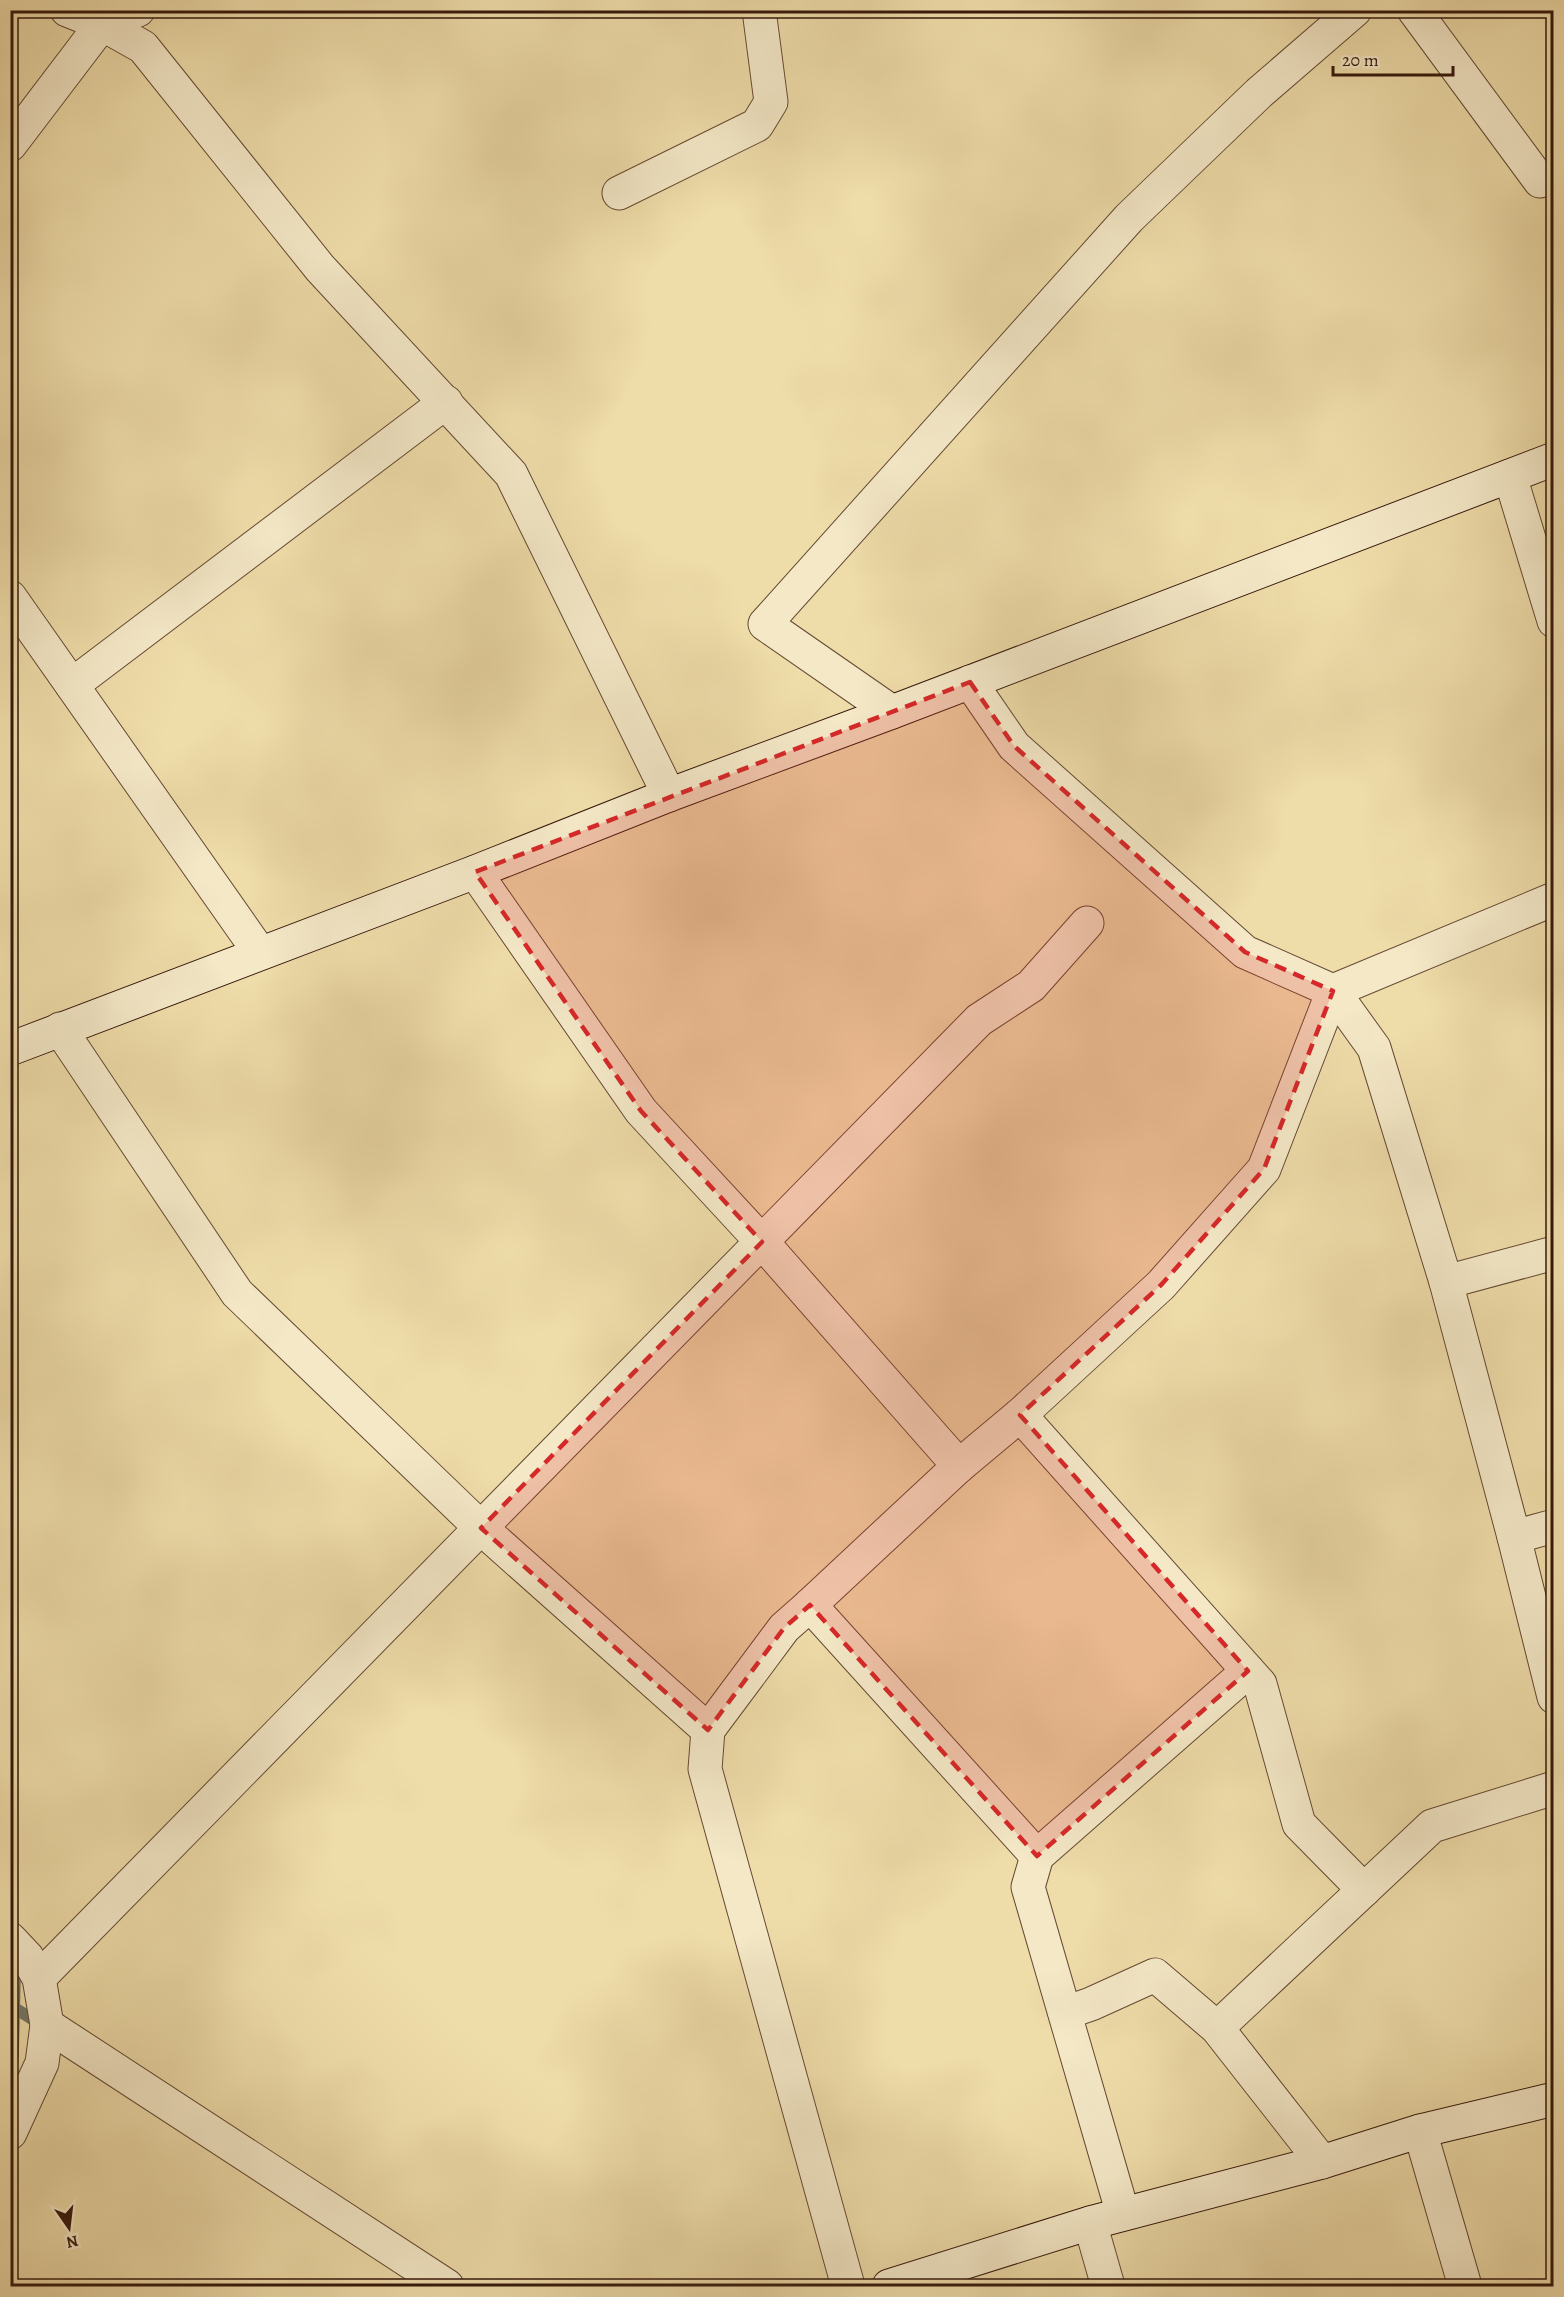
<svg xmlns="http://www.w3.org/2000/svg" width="1564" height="2297" font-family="Alegreya,serif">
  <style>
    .water { fill: #9bbca4; stroke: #737a67; stroke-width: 1.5 }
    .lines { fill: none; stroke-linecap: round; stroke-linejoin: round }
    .stream { stroke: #737a67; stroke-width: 12 }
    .street-casing { stroke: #644933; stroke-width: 35 }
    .secondary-casing { stroke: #36180c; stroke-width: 35 }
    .street { stroke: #f4e8c7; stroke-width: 33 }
    .secondary { stroke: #f4e8c7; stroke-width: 33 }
    .marked { fill: #d62828; fill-opacity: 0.2; stroke: #d62828; stroke-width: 4.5; stroke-dasharray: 12 8; stroke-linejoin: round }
  </style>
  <rect width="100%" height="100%" fill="#eedca9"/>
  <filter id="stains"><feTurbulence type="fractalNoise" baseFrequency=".00333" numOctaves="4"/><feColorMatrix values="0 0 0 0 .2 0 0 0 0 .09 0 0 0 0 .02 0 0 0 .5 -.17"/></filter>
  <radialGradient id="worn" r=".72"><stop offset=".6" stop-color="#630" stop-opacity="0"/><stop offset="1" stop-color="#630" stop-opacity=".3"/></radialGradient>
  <polygon class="water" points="11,1975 20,1979 18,2057 11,2070"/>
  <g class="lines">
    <polyline class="stream" points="10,2005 43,2026"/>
    <g class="street-casing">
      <g id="street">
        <polyline points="67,10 102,24 143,47 320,268 511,474 669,795"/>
        <polyline points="1414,10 1540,181"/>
        <polyline points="10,145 102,24 138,10"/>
        <polyline points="619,193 757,125 771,102 759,10"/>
        <polyline points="1510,476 1554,621"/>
        <polyline points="10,597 260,953"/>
        <polyline points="970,682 1014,746 1245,952 1333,991 1374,1048 1446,1282 1514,1537 1554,1697"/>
        <polyline points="72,685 446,402"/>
        <polyline points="892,712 765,624 1129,218 1259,93 1355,10"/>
        <polyline points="475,872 641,1111 762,1242 959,1466"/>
        <polyline points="60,1029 237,1293 481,1528 708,1730 784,1628 810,1605"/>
        <polyline points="1446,1282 1554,1253"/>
        <polyline points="1020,1415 1161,1285 1264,1169 1333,991 1554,899"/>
        <polyline points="1514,1537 1554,1526"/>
        <polyline points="708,1730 705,1769 848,2286"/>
        <polyline points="1037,1856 810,1605 959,1466 1020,1415 1260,1684 1299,1824 1364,1890"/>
        <polyline points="10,1939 27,1957 39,1978 47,2025 42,2063 10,2133"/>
        <polyline points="39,1978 979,1020 1031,986 1087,923"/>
        <polyline points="1065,2013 1091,2004 1155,1975 1217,2028 1322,2162"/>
        <polyline points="47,2025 447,2286"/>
        <polyline points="1217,2028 1432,1826 1554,1788"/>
        <polyline points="1420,2131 1465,2286"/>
        <polyline points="1123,2214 1028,1887 1037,1856 1248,1671"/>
        <polyline points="1090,2223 1108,2286"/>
      </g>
    </g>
    <g class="secondary-casing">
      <g id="secondary">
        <polyline points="10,1049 475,872 669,795 892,712 1554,459"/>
        <polyline points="889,2286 1090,2223 1322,2162 1420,2131 1554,2099"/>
      </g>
    </g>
    <use href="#street" class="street"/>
    <use href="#secondary" class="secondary"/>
  </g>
  <path class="marked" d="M970,682L1014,746L1245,952L1333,991L1264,1169L1161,1285L1020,1415L1248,1671L1037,1856L810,1605L784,1628L708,1730L481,1528L762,1242L641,1111L475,872Z"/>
  <rect width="1564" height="2297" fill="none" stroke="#eedca9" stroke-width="36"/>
  <rect x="12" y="12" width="1540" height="2273" fill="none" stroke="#36180c" stroke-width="3"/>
  <rect x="18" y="18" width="1528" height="2261" fill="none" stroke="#36180c" stroke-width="1.5"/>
  <g transform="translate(69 2228) rotate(166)" stroke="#f4e8c7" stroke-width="4.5" paint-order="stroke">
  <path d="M0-4.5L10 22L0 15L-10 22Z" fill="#36180c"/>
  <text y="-9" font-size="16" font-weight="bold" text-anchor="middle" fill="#36180c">N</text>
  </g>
  <path d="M1333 66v9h120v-9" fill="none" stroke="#36180c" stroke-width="3"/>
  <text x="1342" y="66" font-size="18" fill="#36180c" stroke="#f4e8c7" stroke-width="4.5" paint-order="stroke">20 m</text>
  <rect width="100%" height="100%" filter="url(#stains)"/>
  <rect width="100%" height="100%" fill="url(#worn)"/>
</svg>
